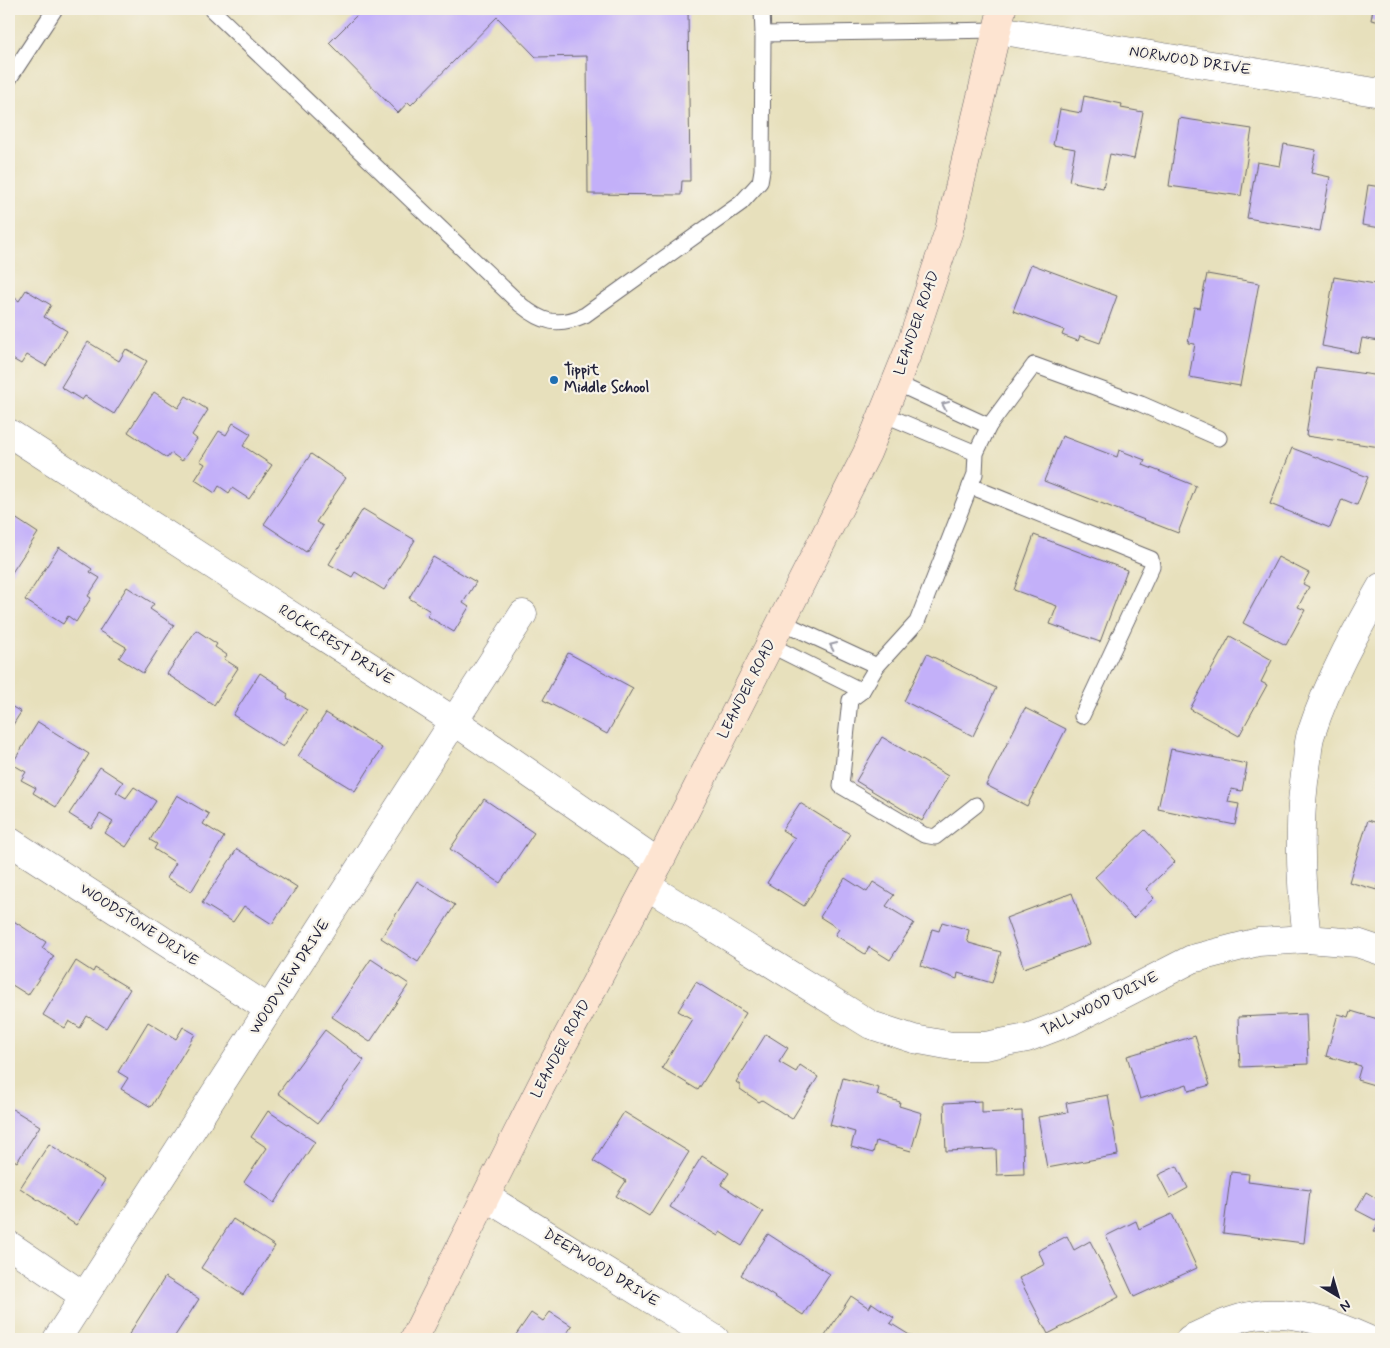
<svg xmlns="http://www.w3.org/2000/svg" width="1390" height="1348" font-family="Mynerve,sans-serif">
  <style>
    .building { fill: #c3b0f9 }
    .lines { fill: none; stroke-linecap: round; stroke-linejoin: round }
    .lane-casing { stroke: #676468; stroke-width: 17 }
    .street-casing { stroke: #676468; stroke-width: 29 }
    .secondary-casing { stroke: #676468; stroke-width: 29 }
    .lane { stroke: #fff; stroke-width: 15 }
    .street { stroke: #fff; stroke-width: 28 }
    .secondary { stroke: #fde4d1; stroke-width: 28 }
    .oneway { stroke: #9c9ca7 }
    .poi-dot { fill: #1f6fb2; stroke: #f7f3e8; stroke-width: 2 }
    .labels { text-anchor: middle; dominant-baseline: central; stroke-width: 4.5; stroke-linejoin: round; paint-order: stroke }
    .street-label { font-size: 15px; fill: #22223b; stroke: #f7f3e8 }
    .poi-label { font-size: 15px; font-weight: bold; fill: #22223b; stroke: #f7f3e8; text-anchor: start }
  </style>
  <rect width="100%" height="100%" fill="#f7f3e8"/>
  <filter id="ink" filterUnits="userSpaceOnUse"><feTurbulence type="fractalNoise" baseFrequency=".02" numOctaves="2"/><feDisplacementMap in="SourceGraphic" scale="10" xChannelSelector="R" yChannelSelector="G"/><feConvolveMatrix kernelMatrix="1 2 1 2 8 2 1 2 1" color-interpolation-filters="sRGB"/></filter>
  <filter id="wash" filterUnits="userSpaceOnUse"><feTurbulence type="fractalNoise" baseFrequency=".0096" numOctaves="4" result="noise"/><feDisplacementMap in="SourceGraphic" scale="20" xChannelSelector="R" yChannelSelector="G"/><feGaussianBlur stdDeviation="1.12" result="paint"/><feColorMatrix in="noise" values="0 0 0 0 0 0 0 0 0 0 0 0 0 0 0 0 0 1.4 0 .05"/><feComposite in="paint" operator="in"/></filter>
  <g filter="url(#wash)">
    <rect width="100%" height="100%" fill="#e7e0bc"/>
    <g id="blocks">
      <g class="building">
        <polygon points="363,9 688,9 690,181 682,181 681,195 588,194 587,56 536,57 497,17 411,105 408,102 398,113 329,43"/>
        <polygon points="1373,9 1381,9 1381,22 1371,20"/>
        <polygon points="1084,96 1122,104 1121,108 1143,112 1134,159 1110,154 1103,188 1069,181 1075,149 1053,145 1060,109 1081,113"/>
        <polygon points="1179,118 1252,129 1241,196 1169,186"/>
        <polygon points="1284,144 1316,150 1311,173 1330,177 1320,231 1247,218 1257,162 1280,166"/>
        <polygon points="1368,185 1381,187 1381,228 1362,225"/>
        <polygon points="1031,264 1117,296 1100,343 1080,336 1078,341 1062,335 1064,330 1013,311"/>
        <polygon points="1207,274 1259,283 1240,386 1189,377 1195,344 1188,343 1194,307 1200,308"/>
        <polygon points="1334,277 1381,285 1381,327 1379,341 1362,338 1359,353 1322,346"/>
        <polygon points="26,290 51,305 44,317 67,331 46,366 27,355 21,364 9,357 9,308 15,298 19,301"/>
        <polygon points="88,342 119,361 126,349 147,361 114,414 85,396 82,400 61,387"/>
        <polygon points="1316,367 1381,376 1380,447 1306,436"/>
        <polygon points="154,392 178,408 186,396 208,410 192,435 197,439 182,461 171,453 167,458 128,432"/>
        <polygon points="233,423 251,434 243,446 272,465 249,499 232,488 229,493 219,486 215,493 195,480 205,464 200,461 219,431 226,435"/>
        <polygon points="1062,436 1117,457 1119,450 1145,460 1143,465 1196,486 1178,533 1044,481"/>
        <polygon points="1292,448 1368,477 1357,505 1342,499 1330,528 1270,504"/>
        <polygon points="311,454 346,478 316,522 323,526 306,552 264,524"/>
        <polygon points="363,509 415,540 384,590 355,572 352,577 329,564"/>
        <polygon points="9,514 38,533 9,577"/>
        <polygon points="1034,535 1127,570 1100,642 1050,624 1057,606 1014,590"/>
        <polygon points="59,547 92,569 90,572 100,578 88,596 91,598 76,622 68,616 63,624 25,600"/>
        <polygon points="433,557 476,582 463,603 469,607 454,632 427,616 430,611 409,598"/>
        <polygon points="1278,557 1309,573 1303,584 1309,587 1298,607 1305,610 1286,645 1243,623"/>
        <polygon points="127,587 154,604 150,609 174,625 143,673 119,658 126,647 99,631"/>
        <polygon points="196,630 217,644 215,647 227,655 224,659 238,668 214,705 167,674"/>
        <polygon points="1230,636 1272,660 1261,682 1267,685 1239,736 1190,709"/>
        <polygon points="568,653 633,688 607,734 543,700"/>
        <polygon points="927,654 996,688 973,736 904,701"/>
        <polygon points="260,673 280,686 279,688 288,694 287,698 307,710 283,747 233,715"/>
        <polygon points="9,705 21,712 9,731"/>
        <polygon points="1025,708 1066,729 1027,806 986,785"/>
        <polygon points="326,713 382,748 355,791 298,756"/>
        <polygon points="38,722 89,754 56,807 33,793 36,788 21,780 26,772 12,764"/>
        <polygon points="882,737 948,776 922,821 856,781"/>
        <polygon points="1171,749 1247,764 1242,791 1231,789 1228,802 1239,804 1235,825 1158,809"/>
        <polygon points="100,767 123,782 116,792 126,798 134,787 156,801 126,847 105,833 113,822 100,814 91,828 69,814"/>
        <polygon points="177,795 209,814 203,824 224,837 191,892 167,878 176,863 154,849 157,844 150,840"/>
        <polygon points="484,799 534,833 500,883 450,849"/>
        <polygon points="800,803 850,834 804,906 767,883 795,838 782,830"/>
        <polygon points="1368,820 1381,824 1381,875 1377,890 1349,882"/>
        <polygon points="1145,830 1175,862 1146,889 1154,898 1133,918 1095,877"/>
        <polygon points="237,849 297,887 272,924 244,906 233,922 202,903"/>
        <polygon points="845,878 867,892 873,882 894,895 886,906 914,923 890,960 869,947 865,954 835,935 839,929 820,917"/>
        <polygon points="417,881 455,905 418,962 381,938"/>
        <polygon points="1072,893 1090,944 1024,968 1006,918"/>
        <polygon points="9,918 46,942 42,948 54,956 28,995 9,983"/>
        <polygon points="942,922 969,930 967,939 969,943 1001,952 992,983 958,973 957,979 921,966 932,929 939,931"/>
        <polygon points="371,959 409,984 370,1042 332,1017"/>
        <polygon points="76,961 93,972 95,968 130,989 106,1028 87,1016 80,1028 69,1021 65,1028 43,1015"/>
        <polygon points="696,982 746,1013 698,1090 662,1068 692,1019 678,1011"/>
        <polygon points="1351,1011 1381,1020 1381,1087 1357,1080 1361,1066 1326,1056 1338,1014 1349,1017"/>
        <polygon points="1306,1014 1308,1064 1240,1067 1238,1017"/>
        <polygon points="148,1022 176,1039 183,1027 195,1034 151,1107 121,1089 128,1078 118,1072"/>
        <polygon points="325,1030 364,1060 318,1123 278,1093"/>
        <polygon points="766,1034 788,1048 779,1062 796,1072 800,1065 818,1077 792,1119 762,1100 759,1102 740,1089 740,1085 736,1082"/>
        <polygon points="1195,1036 1210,1085 1189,1091 1187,1084 1140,1099 1127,1056"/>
        <polygon points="843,1078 879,1088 877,1095 900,1102 899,1106 922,1113 911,1151 876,1141 873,1153 851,1147 855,1132 830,1125"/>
        <polygon points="1108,1095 1118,1155 1047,1168 1038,1117 1068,1112 1066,1103"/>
        <polygon points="982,1101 982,1113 1022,1111 1024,1174 997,1175 996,1149 946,1151 944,1103"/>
        <polygon points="9,1107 40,1126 17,1162 9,1157"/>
        <polygon points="268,1111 315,1142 274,1203 244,1182 267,1148 251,1137"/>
        <polygon points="624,1112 689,1152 649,1216 616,1196 626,1181 593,1161"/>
        <polygon points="49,1144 105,1180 76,1225 20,1188"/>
        <polygon points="702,1156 729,1173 721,1185 763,1212 742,1246 720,1232 718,1236 670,1207"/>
        <polygon points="1177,1166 1188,1188 1170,1198 1158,1175"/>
        <polygon points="1231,1172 1249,1174 1248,1182 1310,1190 1304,1243 1223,1233"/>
        <polygon points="1366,1192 1381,1201 1381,1235 1374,1231 1379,1222 1356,1210"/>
        <polygon points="1172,1214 1197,1268 1134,1297 1106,1236 1136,1221 1139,1229"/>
        <polygon points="233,1219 275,1246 243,1295 201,1268"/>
        <polygon points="768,1234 830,1274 803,1315 741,1275"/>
        <polygon points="1067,1236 1074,1250 1090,1241 1119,1297 1048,1334 1019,1278 1045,1264 1038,1251"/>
        <polygon points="165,1277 199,1299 173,1339 126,1339"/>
        <polygon points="851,1296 869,1308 872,1303 894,1318 890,1323 916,1339 823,1339"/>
        <polygon points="550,1312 572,1326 567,1333 576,1339 513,1339 531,1313 543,1321"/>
      </g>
    </g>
  </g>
  <g filter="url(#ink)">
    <use href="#blocks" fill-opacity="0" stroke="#676468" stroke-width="1"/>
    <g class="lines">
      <g class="lane-casing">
        <g id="lane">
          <path d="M211,9L521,305C543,323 558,327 585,315L741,203L760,182L762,170L763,34"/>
          <polyline points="762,9 763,34 998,30"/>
          <polyline points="9,79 55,9"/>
          <polyline points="896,383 989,426"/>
          <polyline points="883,414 976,453"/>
          <polyline points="970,486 1151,559 1152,566 1082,716"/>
          <polyline points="782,622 877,666"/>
          <polyline points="770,645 862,691"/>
          <polyline points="976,805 935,837 924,835 841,786 850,700 862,691 877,666 917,622 975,474 976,453 989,426 1034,365 1141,404 1219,438"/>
        </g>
      </g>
      <g class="street-casing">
        <g id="street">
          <polyline points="998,30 1381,93"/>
          <polyline points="9,433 454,721 659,863"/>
          <polyline points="9,841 269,1009"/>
          <polyline points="647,886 871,1025 914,1039 952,1046 985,1046 1027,1038 1069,1022 1192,959 1258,942 1307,939 1357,943 1381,951"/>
          <path d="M1307,939C1300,880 1297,819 1307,761C1308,751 1308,740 1312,731C1328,682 1356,631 1381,587"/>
          <polyline points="486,1197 715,1339"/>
          <polyline points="9,1245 84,1296"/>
          <polyline points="57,1339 523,614"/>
          <path d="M1190,1339C1210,1330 1233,1318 1255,1315C1294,1309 1333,1324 1367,1339"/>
        </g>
      </g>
      <g class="secondary-casing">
        <polyline id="secondary" points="414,1339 541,1086 659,863 867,453 910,347 949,230 1002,9"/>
      </g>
      <use href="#lane" class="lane"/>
      <use href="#street" class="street"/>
      <use href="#secondary" class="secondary"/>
    </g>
    <defs><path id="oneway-chevron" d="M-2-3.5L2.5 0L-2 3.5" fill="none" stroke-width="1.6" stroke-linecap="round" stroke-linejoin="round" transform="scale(1.25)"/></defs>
    <g class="oneway">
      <use href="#oneway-chevron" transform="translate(945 405) rotate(-155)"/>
      <use href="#oneway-chevron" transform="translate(833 646) rotate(-155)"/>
    </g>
  </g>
  <circle class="poi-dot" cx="554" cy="380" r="5"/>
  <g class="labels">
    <g class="street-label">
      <text transform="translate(1190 61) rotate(9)">NORWOOD DRIVE</text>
      <text transform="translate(917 323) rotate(-71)">LEANDER ROAD</text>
      <text transform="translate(336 645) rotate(33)">ROCKCREST DRIVE</text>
      <text transform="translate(747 689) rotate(-63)">LEANDER ROAD</text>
      <text transform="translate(139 925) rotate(33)">WOODSTONE DRIVE</text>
      <text transform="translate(290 977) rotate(-57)">WOODVIEW DRIVE</text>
      <text transform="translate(1100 1004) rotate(-26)">TALLWOOD DRIVE</text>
      <text transform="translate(561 1049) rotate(-62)">LEANDER ROAD</text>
      <text transform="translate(601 1268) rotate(32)">DEEPWOOD DRIVE</text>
    </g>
    <g class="poi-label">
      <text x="564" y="371">Tippit<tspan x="564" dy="17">Middle School</tspan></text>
    </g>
  </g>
  <rect width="1390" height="1348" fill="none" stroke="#f7f3e8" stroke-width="30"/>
  <g transform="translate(1338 1296) rotate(142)" stroke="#f7f3e8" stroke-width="4" paint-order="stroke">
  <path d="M0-4L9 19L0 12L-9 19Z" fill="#22223b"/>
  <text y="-8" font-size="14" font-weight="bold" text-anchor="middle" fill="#22223b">N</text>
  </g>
</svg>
